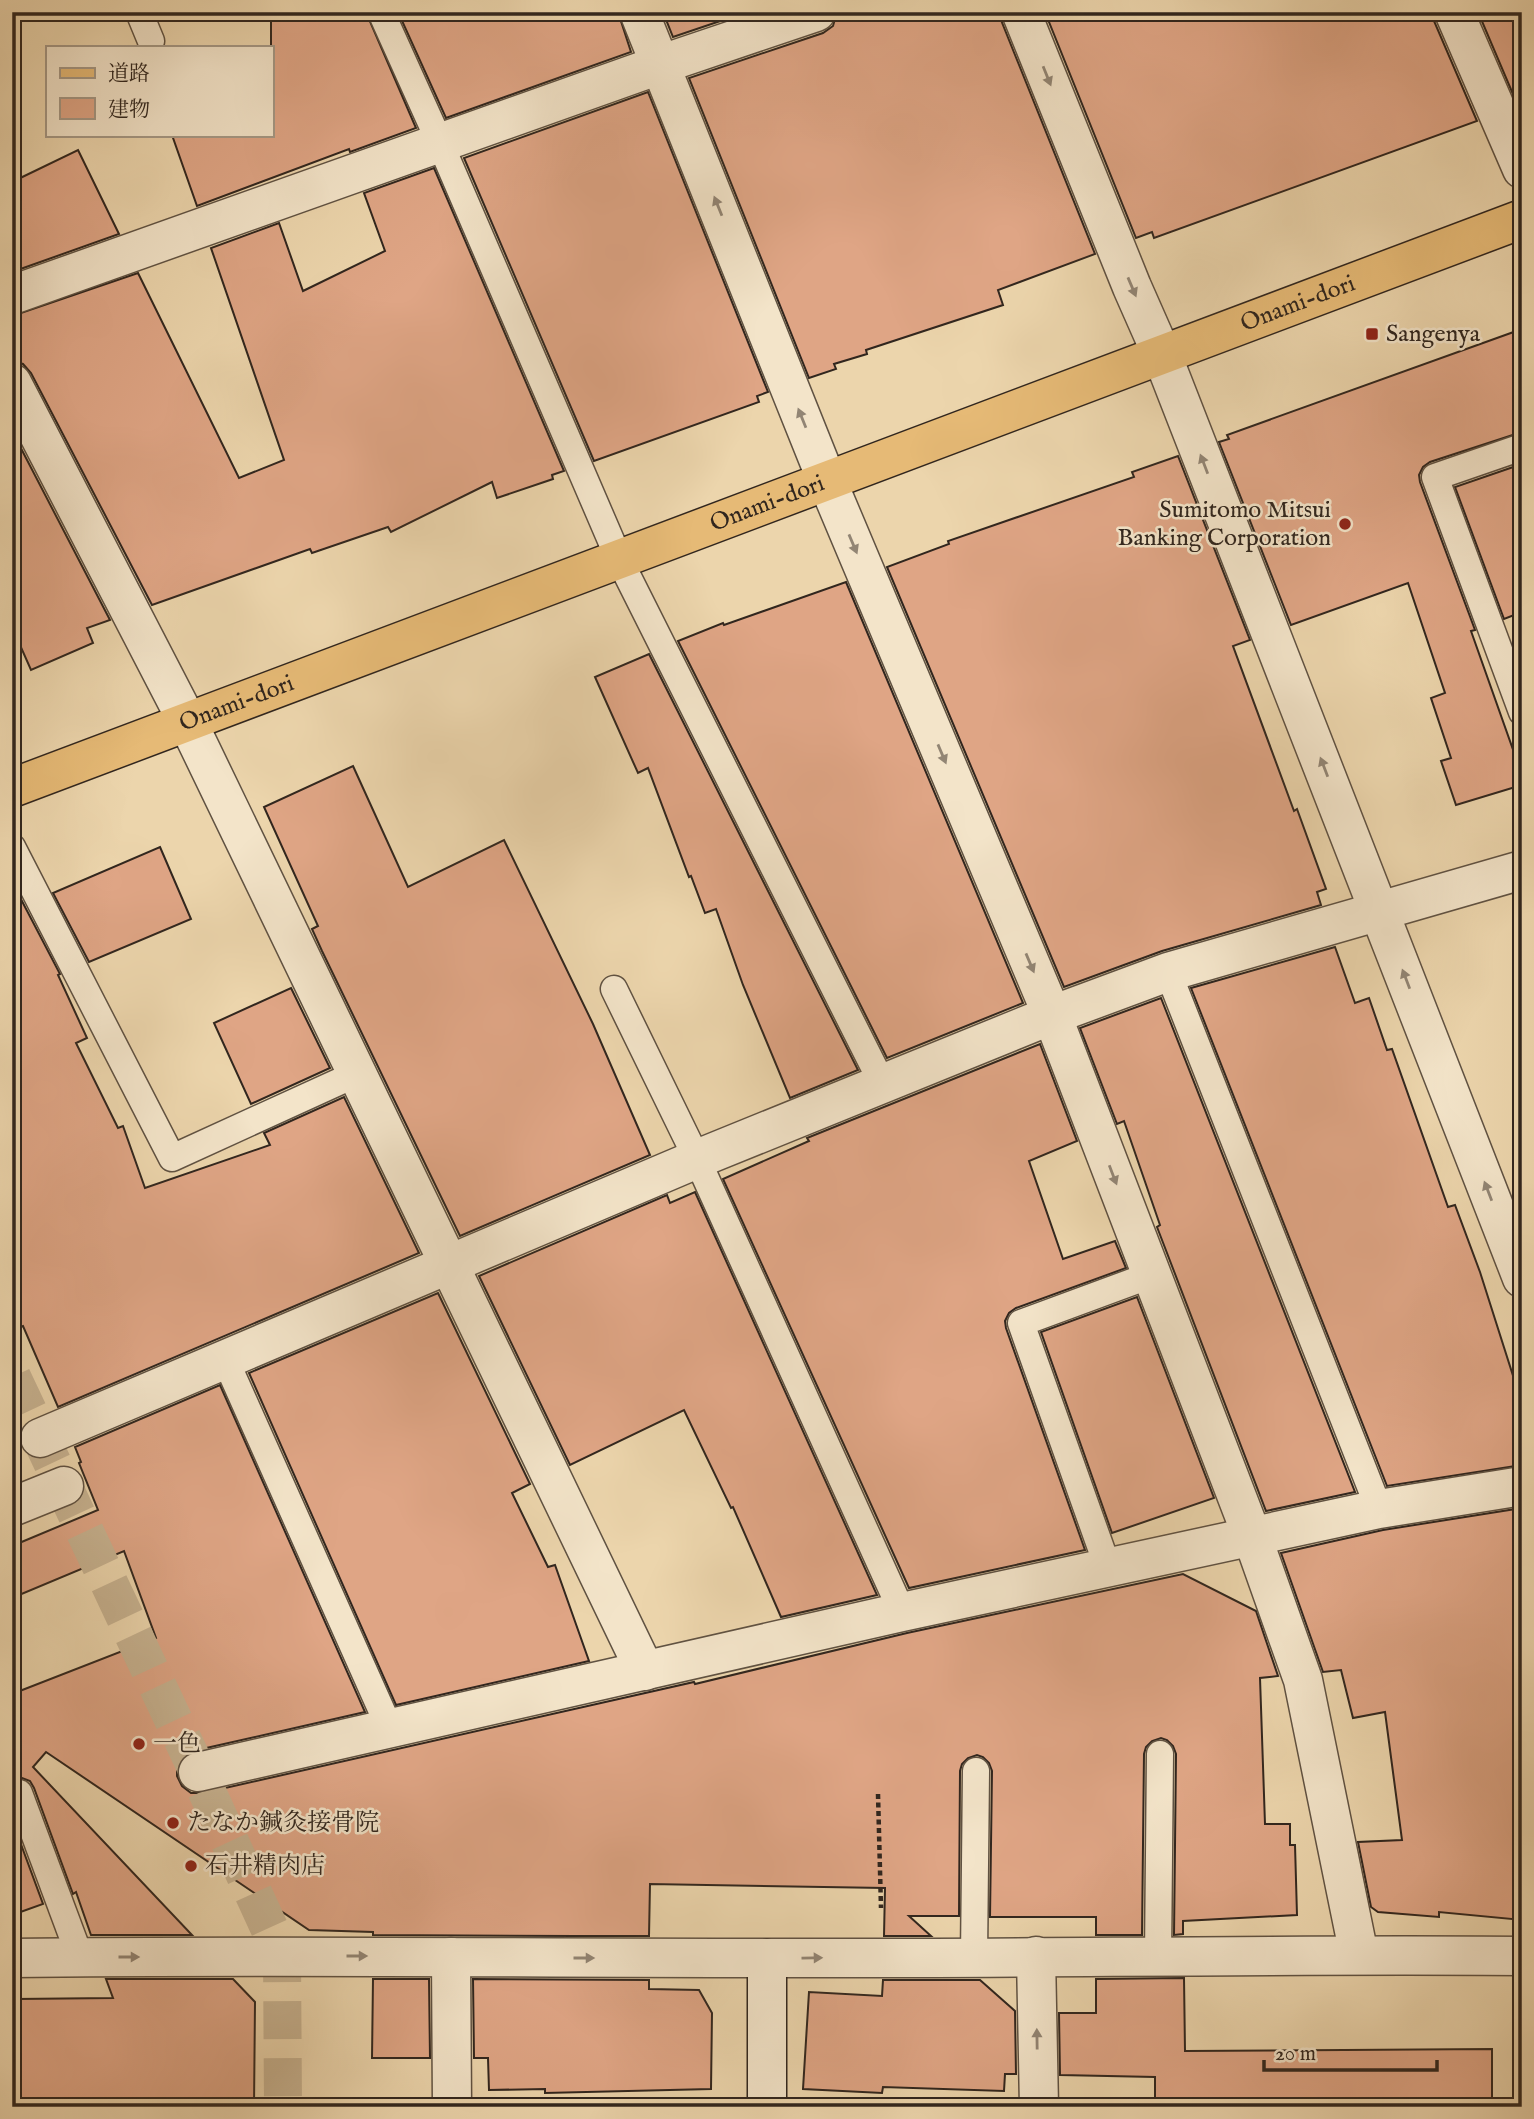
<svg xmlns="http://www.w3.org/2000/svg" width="1534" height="2119" font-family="'IM FELL English','Noto Serif JP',serif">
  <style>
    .building { fill: #dfa585; stroke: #31261e; stroke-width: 2 }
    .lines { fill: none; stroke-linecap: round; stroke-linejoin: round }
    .street-tunnel { stroke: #c7b290; stroke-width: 38; stroke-dasharray: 38 19; stroke-linecap: butt }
    .lane-casing { stroke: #605242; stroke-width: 29 }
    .street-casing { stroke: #605242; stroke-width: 41 }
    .secondary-casing { stroke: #31261e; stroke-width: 41 }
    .primary-casing { stroke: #31261e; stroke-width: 41 }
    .path { stroke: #31261e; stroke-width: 4.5; stroke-dasharray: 5 3.5; stroke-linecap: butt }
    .lane { stroke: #f3e4c9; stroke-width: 26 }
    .street { stroke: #f3e4c9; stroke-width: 38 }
    .secondary { stroke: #f3e4c9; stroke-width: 38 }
    .primary { stroke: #e6ba76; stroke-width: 38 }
    .oneway { fill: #928574 }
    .poi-dot { fill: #8f2418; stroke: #f3e4c9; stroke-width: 2.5 }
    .labels { text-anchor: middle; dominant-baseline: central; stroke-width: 5; stroke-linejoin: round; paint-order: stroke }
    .street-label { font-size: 24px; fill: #31261e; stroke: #f3e4c9 }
    .poi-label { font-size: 24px; fill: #31261e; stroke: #f3e4c9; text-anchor: start }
  </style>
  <rect width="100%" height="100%" fill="#ecd5ac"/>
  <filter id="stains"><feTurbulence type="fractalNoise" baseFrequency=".00286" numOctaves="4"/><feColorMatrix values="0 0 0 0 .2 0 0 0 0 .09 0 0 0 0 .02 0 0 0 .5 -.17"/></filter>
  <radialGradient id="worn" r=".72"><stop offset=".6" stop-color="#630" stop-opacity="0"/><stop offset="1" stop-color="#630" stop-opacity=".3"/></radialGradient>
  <g class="building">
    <polygon points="271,12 366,12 416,128 350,152 349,149 197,206 172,135 271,135"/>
    <polygon points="398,12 618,12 631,52 446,118"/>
    <polygon points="663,12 747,12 673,37"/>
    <polygon points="837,12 1000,12 1001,20 1095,254 998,290 1003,305 866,350 867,354 834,364 836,369 809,378 689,78 823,33 833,26"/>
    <polygon points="1045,12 1433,12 1434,21 1477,121 1154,238 1152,232 1136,238"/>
    <polygon points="1478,12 1522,12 1522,105 1518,106"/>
    <polygon points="648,92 768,392 757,396 759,402 594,461 464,158"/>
    <polygon points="78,150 119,234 12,272 12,182"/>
    <polygon points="434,168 564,471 552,475 553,479 497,498 492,482 391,532 388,527 312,553 310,549 152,605 31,373 23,364 12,361 12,316 138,273 239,478 284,460 211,248 279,223 303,291 385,251 364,193"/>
    <polygon points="1522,329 1522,432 1430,462 1423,467 1419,475 1420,482 1475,630 1471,631 1522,775 1522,785 1456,805 1441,761 1451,758 1431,698 1445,693 1408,583 1291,625 1219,442 1229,439 1227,435"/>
    <polygon points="12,431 110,620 87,628 93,643 31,670 12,627"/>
    <polygon points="1178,456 1250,640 1233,646 1294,811 1297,809 1326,889 1317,892 1321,905 1162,951 1064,987 887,567 949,544 948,541 1134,477 1132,472"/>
    <polygon points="1522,464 1522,612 1504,619 1455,487"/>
    <polygon points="846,582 1023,1003 887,1058 678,641 723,623 724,625"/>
    <polygon points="649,654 858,1070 790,1098 743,985 716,909 705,913 691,876 689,877 648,768 638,773 595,677"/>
    <polygon points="353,766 408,887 504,840 593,1024 650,1155 460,1236 322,951 312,929 318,926 264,807"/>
    <polygon points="160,847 191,919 89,962 53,893"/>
    <polygon points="12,882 60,974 58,975 87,1038 76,1043 118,1128 123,1126 145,1188 270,1145 264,1133 344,1097 419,1253 58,1407 23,1326 12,1330"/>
    <polygon points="1335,947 1355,1003 1369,998 1387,1050 1392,1049 1448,1207 1455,1205 1480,1272 1522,1404 1522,1465 1387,1486 1191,988"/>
    <polygon points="291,988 330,1068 251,1104 214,1023"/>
    <polygon points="1161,998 1355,1492 1266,1511 1157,1227 1160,1225 1124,1121 1117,1124 1080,1028"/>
    <polygon points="1040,1044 1077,1141 1029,1161 1063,1259 1115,1241 1126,1268 1016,1308 1009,1313 1005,1321 1006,1328 1085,1550 909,1588 723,1179 809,1141 807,1138"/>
    <polygon points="695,1192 877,1595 781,1617 733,1507 731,1508 684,1410 570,1465 479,1276 667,1195 670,1203"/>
    <polygon points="438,1293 530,1484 512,1493 548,1567 555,1565 589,1661 396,1705 249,1373"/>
    <polygon points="1137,1297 1214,1498 1112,1533 1041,1332"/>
    <polygon points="220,1385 365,1712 193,1751 183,1756 177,1766 177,1776 182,1786 191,1793 203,1793 694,1682 695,1684 907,1633 1183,1574 1256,1611 1278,1676 1260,1678 1265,1824 1290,1824 1290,1845 1295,1845 1297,1915 1183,1921 1183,1934 1174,1935 1176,1754 1173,1746 1167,1740 1161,1738 1152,1741 1146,1747 1144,1754 1142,1935 1096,1935 1096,1917 990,1917 992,1771 989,1763 983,1757 977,1755 968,1758 962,1764 960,1771 959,1916 909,1916 931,1936 884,1936 885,1888 650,1884 649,1936 576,1936 373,1935 373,1932 309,1930 46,1752 33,1767 192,1935 91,1935 76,1892 73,1894 34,1788 30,1781 22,1778 12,1779 12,1694 156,1638 124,1551 12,1598 12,1546 98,1510 79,1463 81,1462 75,1447"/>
    <polygon points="1522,1508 1522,1920 1439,1912 1439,1917 1378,1912 1371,1907 1358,1842 1402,1840 1385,1712 1353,1718 1341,1670 1323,1672 1281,1553 1383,1530"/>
    <polygon points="12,1820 43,1904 12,1915"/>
    <polygon points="1184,1978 1185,2051 1492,2049 1492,2107 1155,2107 1155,2077 1060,2075 1059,2013 1096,2013 1096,1979"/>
    <polygon points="106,1979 233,1979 255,2002 254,2107 15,2107 16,1999 113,1998"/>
    <polygon points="373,1979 429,1979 430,2058 372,2058"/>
    <polygon points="473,1979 649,1980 649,1989 699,1990 712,2013 711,2089 545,2093 545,2089 489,2090 488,2058 474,2058"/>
    <polygon points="883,1980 980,1980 1015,2011 1016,2074 1005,2074 1004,2091 883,2087 882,2093 803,2089 809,1992 882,1996"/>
  </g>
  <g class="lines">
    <polyline class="street-tunnel" points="12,1377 198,1772 282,1956 283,2107"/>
    <g class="lane-casing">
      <g id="lane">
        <polyline points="139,12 151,41"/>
        <polyline points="381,12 440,143 619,559 882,1083"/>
        <polyline points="1522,447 1435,477 1522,712"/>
        <polyline points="12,847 172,1158 356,1074"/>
        <polyline points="1168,972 1379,1509"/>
        <polyline points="614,989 697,1159 902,1612"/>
        <polyline points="226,1361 389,1727"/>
        <polyline points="1108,1568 1021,1323 1151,1275"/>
        <polyline points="19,1793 80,1957"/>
        <polyline points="1158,1956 1160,1754"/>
        <polyline points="974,1957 976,1771"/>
      </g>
    </g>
    <g class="street-casing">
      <g id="street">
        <polyline points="639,12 827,481 1052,1015 1252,1536 1303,1680 1359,1955"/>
        <polyline points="1021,12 1132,287 1162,355 1522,1278"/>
        <polyline points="1454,12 1522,169"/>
        <polyline points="12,295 662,64 816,12"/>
        <polyline points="12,383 187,721 645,1671"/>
        <polyline points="40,1438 697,1159 1052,1015 1168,972 1522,870"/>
        <polyline points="12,1507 64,1486"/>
        <polyline points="198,1772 902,1612 1379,1509 1522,1486"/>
        <polyline points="1036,1956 1039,2107"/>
        <polyline points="451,1957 452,2107"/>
        <path d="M12,1958C263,1955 513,1958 763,1958C1016,1959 1269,1954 1522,1956"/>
      </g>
    </g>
    <g class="secondary-casing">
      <polyline id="secondary" points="767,2107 767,1959"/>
    </g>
    <g class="primary-casing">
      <g id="primary">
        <path id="s1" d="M12,788L1522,219"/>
      </g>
    </g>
    <polyline class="path" points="878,1794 881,1908"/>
    <use href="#lane" class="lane"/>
    <use href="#street" class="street"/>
    <use href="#secondary" class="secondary"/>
    <use href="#primary" class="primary"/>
  </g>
  <defs><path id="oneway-solid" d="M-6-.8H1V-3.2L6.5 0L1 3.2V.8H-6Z" transform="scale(1.75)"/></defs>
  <g class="oneway">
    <use href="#oneway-solid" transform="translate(1047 76) rotate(68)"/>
    <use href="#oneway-solid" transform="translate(718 206) rotate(-112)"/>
    <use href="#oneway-solid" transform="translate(1132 287) rotate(67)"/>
    <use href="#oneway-solid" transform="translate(802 418) rotate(-112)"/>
    <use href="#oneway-solid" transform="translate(1204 464) rotate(-111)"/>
    <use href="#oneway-solid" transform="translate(853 544) rotate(67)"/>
    <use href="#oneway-solid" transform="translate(942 754) rotate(67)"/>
    <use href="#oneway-solid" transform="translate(1324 767) rotate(-111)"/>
    <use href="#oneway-solid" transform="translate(1030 963) rotate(67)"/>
    <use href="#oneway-solid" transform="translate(1406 979) rotate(-111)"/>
    <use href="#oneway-solid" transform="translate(1113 1175) rotate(69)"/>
    <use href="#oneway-solid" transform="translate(1488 1191) rotate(-111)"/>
    <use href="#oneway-solid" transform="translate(357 1956)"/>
    <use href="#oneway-solid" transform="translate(129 1957)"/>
    <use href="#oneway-solid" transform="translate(584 1958)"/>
    <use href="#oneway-solid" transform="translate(812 1958) rotate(-1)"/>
    <use href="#oneway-solid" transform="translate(1037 2039) rotate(-91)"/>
  </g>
  <g class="poi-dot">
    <rect x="1365" y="327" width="14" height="14" rx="3.5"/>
    <circle cx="1345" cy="524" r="7"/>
    <circle cx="139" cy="1744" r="7"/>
    <circle cx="173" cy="1823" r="7"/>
    <circle cx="191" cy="1866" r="7"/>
  </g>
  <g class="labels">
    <g class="street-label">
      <text stroke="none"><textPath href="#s1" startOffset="1374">Onami-dori</textPath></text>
      <text stroke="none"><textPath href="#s1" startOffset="807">Onami-dori</textPath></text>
      <text stroke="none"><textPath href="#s1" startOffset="240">Onami-dori</textPath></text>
    </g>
    <g class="poi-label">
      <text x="1386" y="334">Sangenya</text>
      <text x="1331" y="510" text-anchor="end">Sumitomo Mitsui<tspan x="1331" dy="28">Banking Corporation</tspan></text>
      <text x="153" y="1744">一色</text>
      <text x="187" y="1823">たなか鍼灸接骨院</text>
      <text x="205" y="1866">石井精肉店</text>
    </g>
  </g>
  <rect width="1534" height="2119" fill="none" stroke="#ecd5ac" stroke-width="42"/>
  <rect x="14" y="14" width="1506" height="2091" fill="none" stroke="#31261e" stroke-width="3.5"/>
  <rect x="21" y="21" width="1492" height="2077" fill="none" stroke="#31261e" stroke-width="2"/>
  <rect x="46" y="46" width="228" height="91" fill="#f3e4c9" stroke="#a59885" stroke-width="2"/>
  <rect x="60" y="68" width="35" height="10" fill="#e6ba76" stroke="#a59885" stroke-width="2"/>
  <text x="108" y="80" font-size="21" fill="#31261e">道路</text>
  <rect x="60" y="98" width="35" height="21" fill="#dfa585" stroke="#a59885" stroke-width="2"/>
  <text x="108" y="116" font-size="21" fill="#31261e">建物</text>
  <path d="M1264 2060v10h173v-10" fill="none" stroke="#31261e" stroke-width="3.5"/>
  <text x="1275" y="2060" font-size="21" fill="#31261e" stroke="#f3e4c9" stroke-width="5" paint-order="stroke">20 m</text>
  <rect width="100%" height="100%" filter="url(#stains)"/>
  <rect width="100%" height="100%" fill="url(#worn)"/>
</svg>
